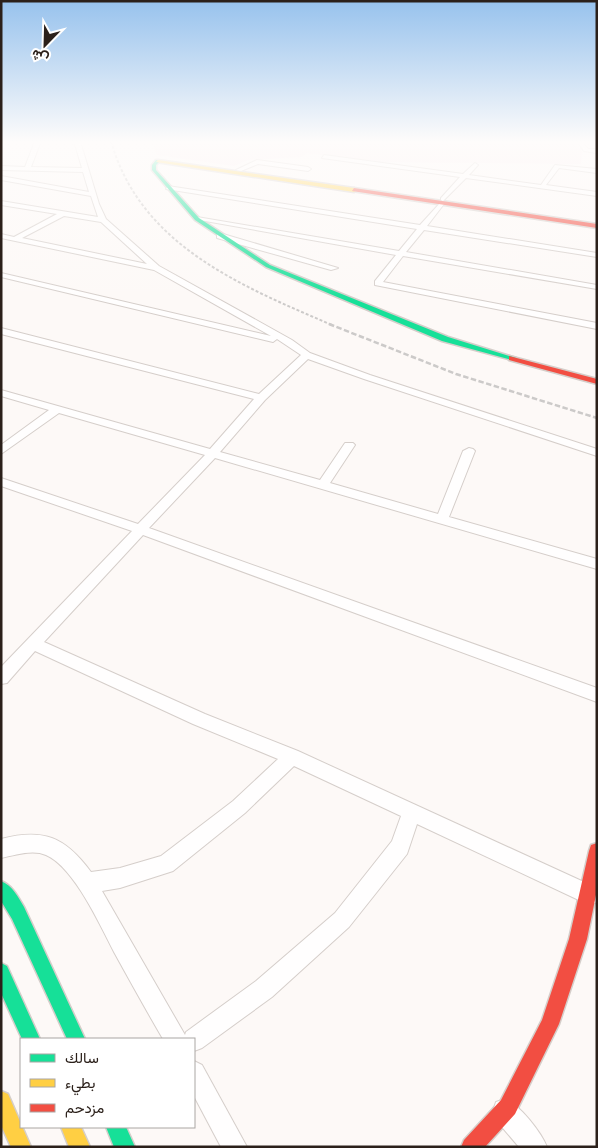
<svg xmlns="http://www.w3.org/2000/svg" width="598" height="1148" font-family="'IBM Plex Serif',Vazirmatn,serif">
  <style>
    .industrial { fill: #faecef }
    .lines { fill: none; stroke-linecap: round; stroke-linejoin: round }
    .street-casing { stroke: #d5ceca; stroke-width: 2 }
    .fast-casing { stroke: #d5ceca; stroke-width: 3 }
    .slow-casing { stroke: #d5ceca; stroke-width: 3 }
    .jam-casing { stroke: #d5ceca; stroke-width: 3 }
    .street { fill: #fffefe; fill-rule: evenodd }
    .fast { fill: #16e098; fill-rule: evenodd }
    .slow { fill: #ffcf43; fill-rule: evenodd }
    .jam { fill: #f24e42; fill-rule: evenodd }
    .rail-far1 { stroke: #cccac9; stroke-width: 2; stroke-dasharray: 3 2; stroke-linecap: butt }
    .rail { stroke: #cccac9; stroke-width: 2.5; stroke-dasharray: 5.5 2.5; stroke-linecap: butt }
  </style>
  <rect width="100%" height="100%" fill="#fdf9f7"/>
  <polygon class="industrial" points="152,141 574,141 582,151 581,164 371,162 307,153 302,157 248,160 234,166 157,155"/>
  <g class="lines">
    <g class="street-casing">
      <g id="street">
        <path d="M35,141H41L31,167L82,168L74,141H80L99,204L106,219L159,266L292,340L310,353L370,375L597,449V456L364,379L308,359L265,400L220,452L320,480L345,443H353L355,445L330,483L438,514L463,451L469,448L473,449L475,451L449,517L597,559V569L215,458L149,528L597,688V702L143,535L44,642L205,714L298,751L597,888V902L590,905L583,902L417,824L407,854L349,927L272,997L202,1048L194,1051V1039H163C146,1010 130,981 114,952C100,925 74,867 46,855C33,849 15,855 1,858V839C44,828 65,837 91,872L120,868L161,856L233,801L278,759L193,724L35,651L7,683L1,684V667L132,531L1,486V478L138,524L205,455L59,413L1,454V445L49,410L1,396V390L210,449L254,399L1,334V328L259,394L301,355L277,339L273,342L1,277V273L271,336L154,270L1,238V234L14,237L57,214L1,205V201L98,217L91,196L1,180V176L89,192L83,172L1,170V166L25,167ZM64,216L101,222L147,264L22,238ZM294,766L401,816L392,841L335,913L256,981L186,1032L185,1035L102,891L120,888L173,871L245,813Z"/>
        <polygon points="577,141 582,141 588,149 597,149 597,153 584,151"/>
        <polygon points="324,155 463,174 475,163 478,165 469,175 541,185 555,165 597,169 597,173 559,168 546,185 597,192 597,196 466,178 443,201 441,200 441,198 460,177 322,158"/>
        <polygon points="257,160 308,167 311,169 308,171 258,164 241,171 236,170"/>
        <polygon points="168,186 420,225 441,202 444,204 427,226 597,253 597,257 424,230 406,252 597,285 597,289 403,256 383,282 597,323 597,329 375,285 375,281 396,255 194,219 197,217 399,251 417,229 166,189"/>
        <polygon points="217,234 223,234 338,268 331,270 217,238"/>
        <polygon points="194,1061 202,1065 247,1147 221,1147 194,1096"/>
        <path d="M505,1099C520,1105 541,1132 547,1147H519L496,1120L493,1111L496,1102Z"/>
      </g>
    </g>
    <g class="fast-casing">
      <g id="fast">
        <polygon points="156,160 160,161 156,165 156,170 199,218 270,265 448,337 516,358 512,360 442,341 266,267 195,220 152,170 152,165"/>
        <path d="M1,881C13,886 18,897 24,907L85,1039H67L12,919L1,901Z"/>
        <polygon points="1,963 7,966 40,1039 22,1039 1,993"/>
        <polygon points="106,1127 126,1127 135,1147 114,1147"/>
      </g>
    </g>
    <g class="slow-casing">
      <g id="slow">
        <polygon points="158,160 354,188 357,190 354,192 156,162"/>
        <polygon points="1,1091 8,1094 31,1147 11,1147 1,1125"/>
        <polygon points="61,1127 81,1127 90,1147 69,1147"/>
      </g>
    </g>
    <g class="jam-casing">
      <g id="jam">
        <polygon points="354,188 597,224 597,228 352,191"/>
        <polygon points="509,356 597,379 597,384 509,360"/>
        <polygon points="597,843 597,890 587,939 559,1024 515,1114 485,1147 461,1147 464,1140 501,1100 542,1020 569,939 589,851 591,845"/>
      </g>
    </g>
    <use href="#street" class="street"/>
    <use href="#fast" class="fast"/>
    <use href="#slow" class="slow"/>
    <use href="#jam" class="jam"/>
    <path class="rail-far1" d="M111,141C140,245 241,286 332,325"/>
    <polyline class="rail" points="329,324 456,374 597,418"/>
  </g>
  <linearGradient id="sky" x2="0" y2="1"><stop stop-color="#97c2ed"/><stop offset="0.47" stop-color="#fefcfb"/><stop offset="1" stop-color="#fefcfb" stop-opacity="0"/></linearGradient>
  <rect width="598" height="302" fill="url(#sky)"/>
  <rect width="598" height="1148" fill="none" stroke="#2b201a" stroke-width="5"/>
  <rect x="20" y="1038" width="175" height="90" fill="#ffffff" stroke="#aaa6a3"/>
  <rect x="30" y="1054" width="25" height="8" fill="#16e098" stroke="#aaa6a3"/>
  <text x="65" y="1063" font-size="15" fill="#2b201a">سالك</text>
  <rect x="30" y="1079" width="25" height="8" fill="#ffcf43" stroke="#aaa6a3"/>
  <text x="65" y="1088" font-size="15" fill="#2b201a">بطيء</text>
  <rect x="30" y="1104" width="25" height="8" fill="#f24e42" stroke="#aaa6a3"/>
  <text x="65" y="1113" font-size="15" fill="#2b201a">مزدحم</text>
  <g transform="translate(45 45) rotate(203)" stroke="#ffffff" stroke-width="4" paint-order="stroke">
  <path d="M0-4L9 19L0 12L-9 19Z" fill="#2b201a"/>
  <text y="-8" font-size="14" font-weight="bold" text-anchor="middle" fill="#2b201a">ش</text>
  </g>
</svg>
